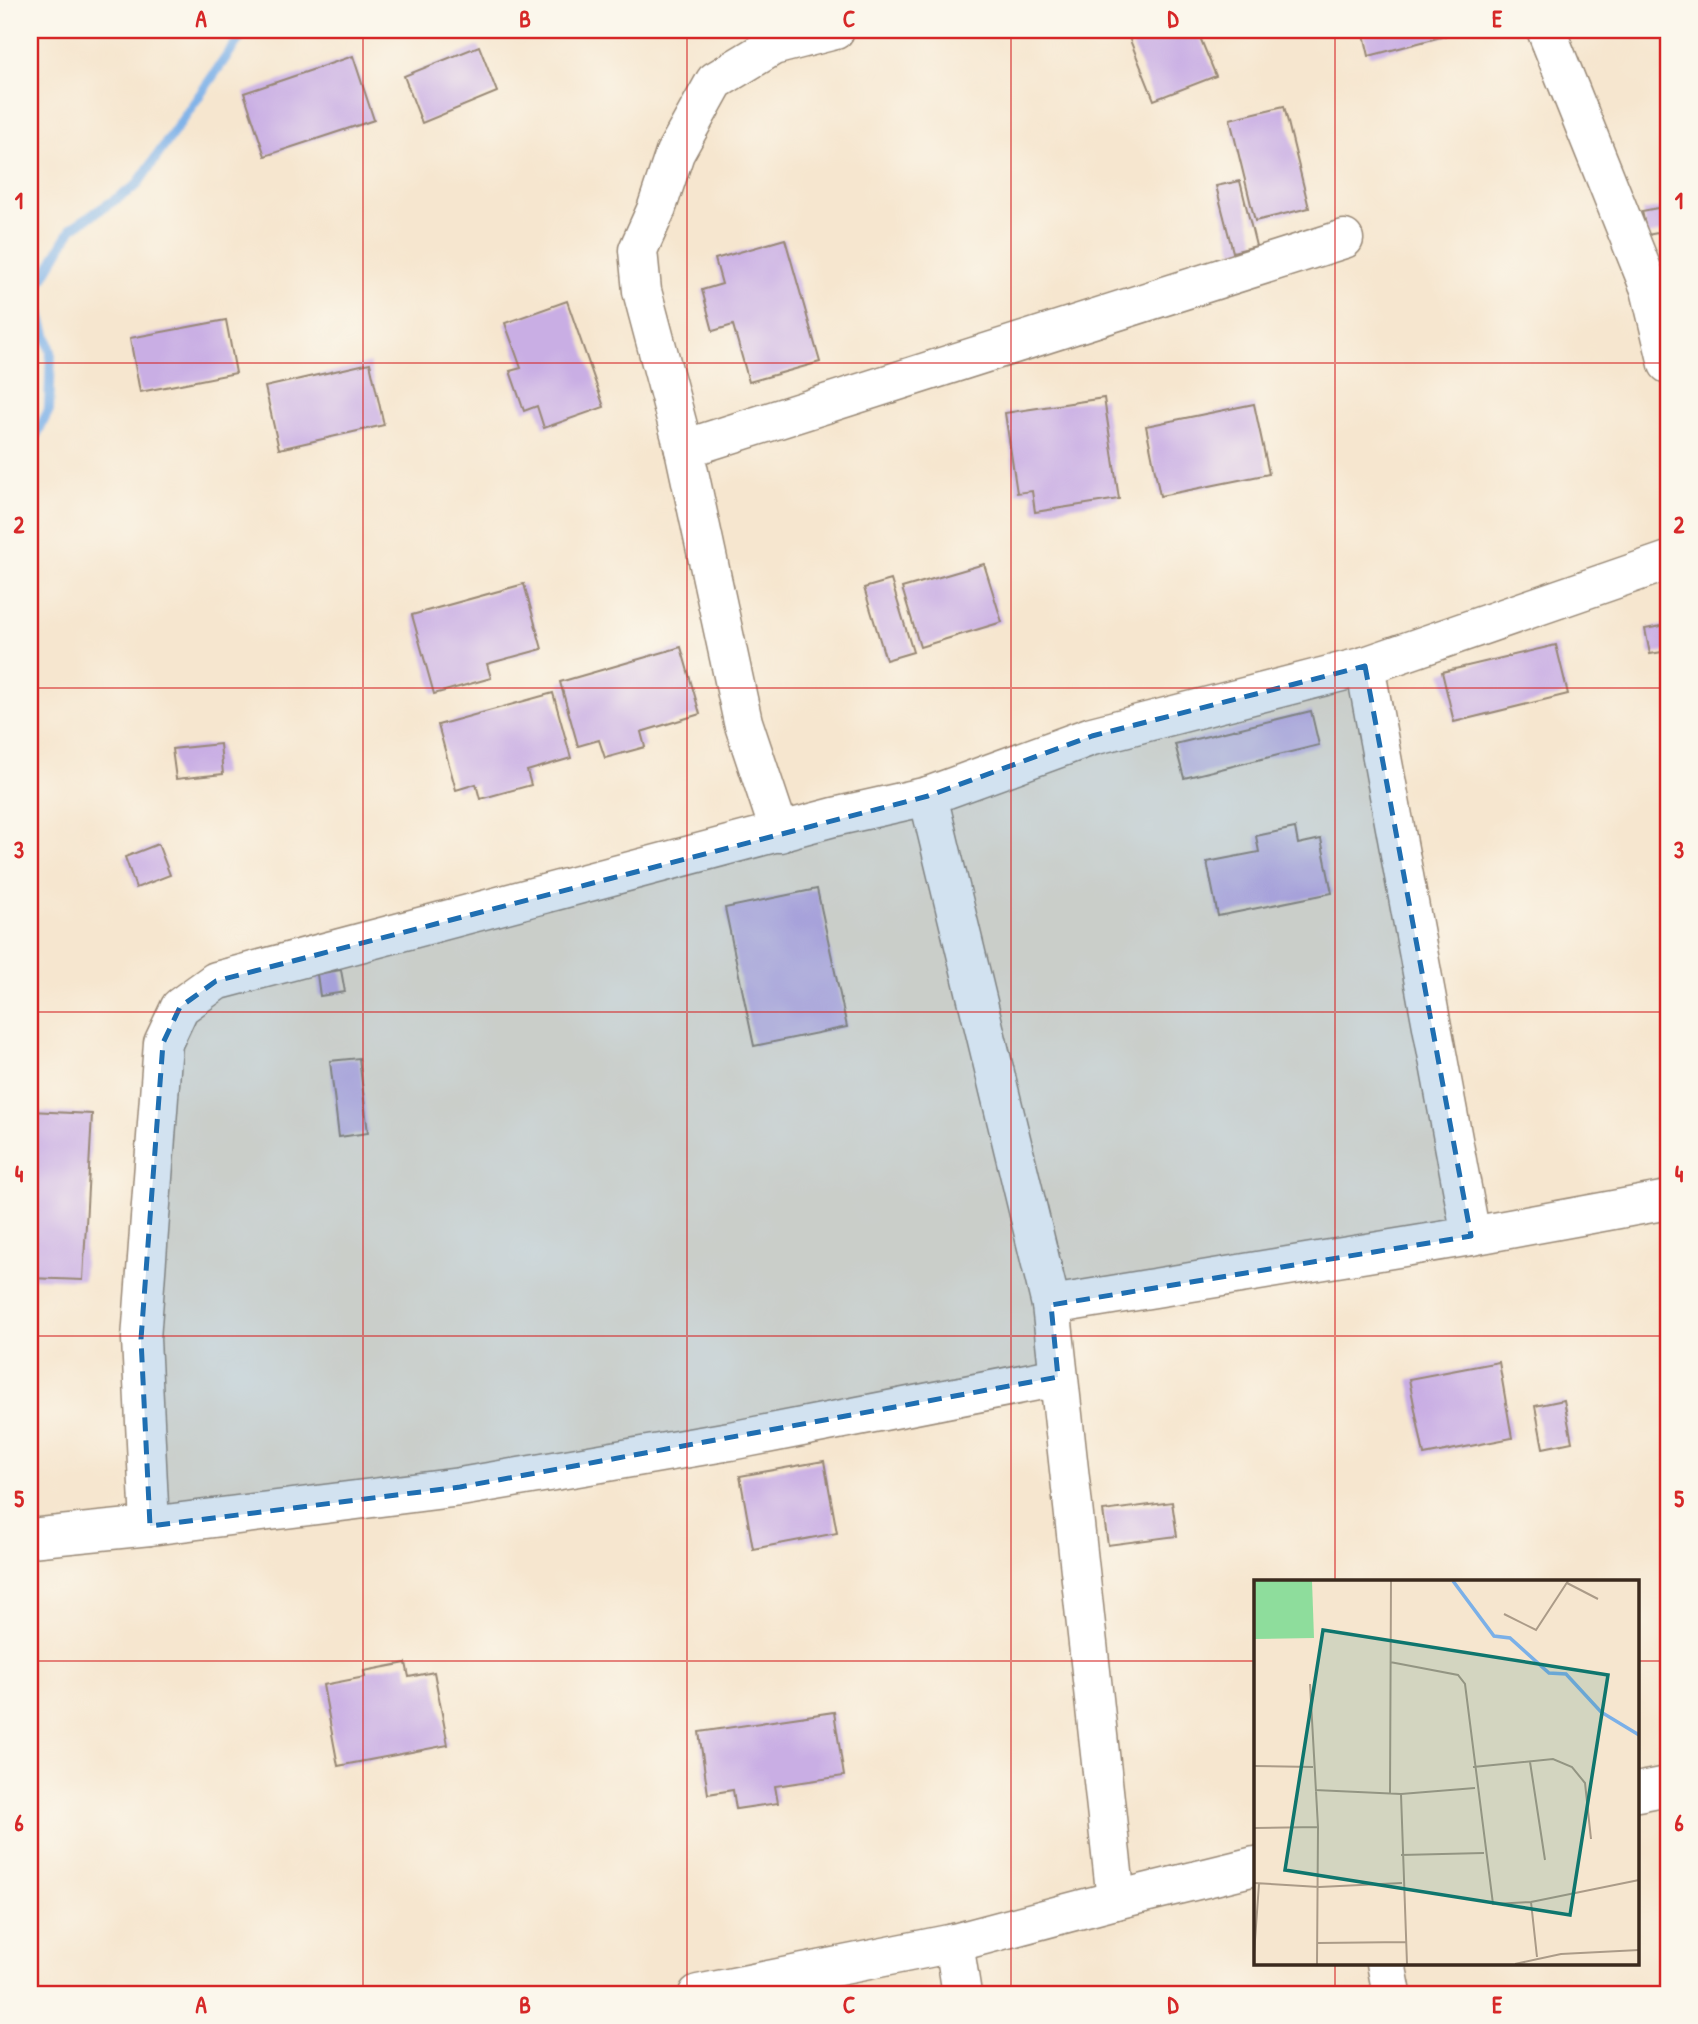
<svg xmlns="http://www.w3.org/2000/svg" width="1698" height="2024" font-family="'Patrick Hand',sans-serif">
  <style>
    .lines { fill: none; stroke-linecap: round; stroke-linejoin: round }
    .stream { stroke: #7bb0e8; stroke-width: 10 }
    .building { fill: #c9aee4 }
    .minor-casing { stroke: #988876; stroke-width: 41 }
    .minor { stroke: #fff; stroke-width: 38 }
    .marked { fill: #1f6fb2; fill-opacity: 0.2; stroke: #1f6fb2; stroke-width: 5; stroke-dasharray: 14 9; stroke-linejoin: round }
    .grid { fill: none; stroke: #d62828; stroke-width: 2; stroke-opacity: 0.55 }
    .inset-river { fill: none; stroke: #7bb0e8; stroke-width: 3.5 }
    .inset-road { fill: none; stroke: #ab9b88; stroke-width: 2 }
    .view { fill: #0f766e; fill-opacity: 0.15; stroke: #0f766e; stroke-width: 3.5 }
    .inset-edge { fill: none; stroke: #3b2a1e; stroke-width: 3.5 }
    .neatline { fill: none; stroke: #d62828; stroke-width: 2.5 }
    .grid-label { font-size: 23px; text-anchor: middle; font-weight: bold; fill: #d62828 }
  </style>
  <rect width="100%" height="100%" fill="#fbf7ec"/>
  <filter id="ink" filterUnits="userSpaceOnUse"><feTurbulence type="fractalNoise" baseFrequency=".0143" numOctaves="2"/><feDisplacementMap in="SourceGraphic" scale="14" xChannelSelector="R" yChannelSelector="G"/><feConvolveMatrix kernelMatrix="1 2 1 2 8 2 1 2 1" color-interpolation-filters="sRGB"/></filter>
  <filter id="wash" filterUnits="userSpaceOnUse"><feTurbulence type="fractalNoise" baseFrequency=".00686" numOctaves="4" result="noise"/><feDisplacementMap in="SourceGraphic" scale="28" xChannelSelector="R" yChannelSelector="G"/><feGaussianBlur stdDeviation="1.57" result="paint"/><feColorMatrix in="noise" values="0 0 0 0 0 0 0 0 0 0 0 0 0 0 0 0 0 1.4 0 .05"/><feComposite in="paint" operator="in"/></filter>
  <g filter="url(#wash)">
    <rect width="100%" height="100%" fill="#f6e6cf"/>
    <g class="lines">
      <polyline class="stream" points="30,447 49,410 51,352 34,293 72,228 136,186 245,30"/>
    </g>
    <g id="blocks">
      <g class="building">
        <polygon points="1126,30 1197,30 1216,76 1154,100"/>
        <polygon points="1363,30 1464,30 1464,31 1369,56"/>
        <polygon points="479,46 497,92 422,123 404,76"/>
        <polygon points="353,56 374,120 265,156 244,93"/>
        <polygon points="1284,106 1309,208 1255,221 1230,119"/>
        <polygon points="1240,181 1256,246 1233,252 1216,186"/>
        <polygon points="1668,206 1668,231 1647,235 1642,211"/>
        <polygon points="785,239 820,362 749,382 733,325 713,331 702,290 722,284 715,259"/>
        <polygon points="567,301 604,407 544,428 537,406 524,411 510,371 521,368 505,323"/>
        <polygon points="226,320 236,373 140,392 130,338"/>
        <polygon points="370,363 384,425 279,449 265,387"/>
        <polygon points="1104,398 1119,499 1035,512 1032,491 1017,493 1005,413"/>
        <polygon points="1254,404 1269,474 1160,496 1146,426"/>
        <polygon points="984,564 1002,622 920,647 902,588"/>
        <polygon points="891,580 913,652 886,660 864,588"/>
        <polygon points="524,584 542,649 487,664 491,678 434,694 412,615"/>
        <polygon points="1667,625 1668,651 1650,654 1645,629"/>
        <polygon points="1556,645 1568,694 1454,722 1442,672"/>
        <polygon points="681,647 700,714 641,732 645,747 605,758 599,740 578,746 560,682"/>
        <polygon points="553,693 571,758 527,771 531,785 480,799 476,784 456,790 438,725"/>
        <polygon points="1311,711 1319,745 1184,778 1175,744"/>
        <polygon points="220,744 223,774 176,779 172,749"/>
        <polygon points="1295,828 1298,844 1321,839 1332,893 1218,916 1207,862 1259,852 1256,836"/>
        <polygon points="158,844 170,875 136,888 125,857"/>
        <polygon points="817,889 847,1027 754,1046 725,908"/>
        <polygon points="341,970 345,992 320,996 317,974"/>
        <polygon points="359,1058 368,1133 339,1137 330,1061"/>
        <polygon points="30,1111 92,1114 83,1280 30,1278"/>
        <polygon points="1499,1362 1512,1438 1424,1455 1409,1379"/>
        <polygon points="1564,1400 1572,1442 1543,1448 1535,1406"/>
        <polygon points="824,1461 837,1533 753,1549 740,1476"/>
        <polygon points="1172,1502 1177,1536 1108,1545 1103,1511"/>
        <polygon points="406,1663 409,1677 434,1672 448,1745 338,1766 323,1685 365,1677 364,1671"/>
        <polygon points="834,1712 844,1776 775,1786 778,1803 736,1809 733,1790 708,1794 699,1732"/>
      </g>
    </g>
  </g>
  <g filter="url(#ink)">
    <use href="#blocks" fill-opacity="0" stroke="#988876" stroke-width="2"/>
    <g class="lines">
      <g class="minor-casing">
        <g id="minor">
          <polyline points="1546,30 1650,289 1668,364"/>
          <polyline points="684,449 1344,239"/>
          <polyline points="1365,666 1471,1236"/>
          <polyline points="928,796 1051,1305 1116,1900"/>
          <polyline points="780,833 743,722 684,449 642,291 638,250 656,210 675,153 715,81 773,46 835,30"/>
          <polyline points="1051,1305 1471,1236 1668,1200"/>
          <polyline points="150,1526 141,1339 163,1043 180,1007 216,981 834,817 928,796 1092,736 1365,666 1668,561"/>
          <polyline points="30,1538 150,1526 460,1487 730,1441 1058,1377"/>
          <polyline points="1637,1792 1668,1786"/>
          <polyline points="954,1943 962,1994"/>
          <polyline points="1386,1963 1392,1994"/>
          <polyline points="698,1994 954,1943 1116,1900 1255,1866"/>
        </g>
      </g>
      <use href="#minor" class="minor"/>
    </g>
  </g>
  <path class="marked" d="M1365,666L1471,1236L1051,1305L1058,1377L460,1487L150,1526L141,1339L163,1043L180,1007L216,981L928,796L1092,736Z"/>
  <path class="grid" d="M363,30V1994M687,30V1994M1011,30V1994M1335,30V1581M30,363H1668M30,688H1668M30,1012H1668M30,1336H1668M30,1661H1255M1637,1661H1668M1335,1963V1994"/>
  <g transform="translate(1254 1580)">
    <rect width="385" height="385" fill="#f6e6cf"/>
    <path d="M0,1H58L60,58L0,59Z" fill="#8edd9c"/>
    <path class="inset-river" d="M199,1L240,56L256,58L295,93L312,94L347,132L385,155"/>
    <path class="inset-road" d="M313,3L344,19M250,34L282,50L314,1M136,82L204,95L211,104L239,324L277,322L385,300M56,104L64,247L63,384M276,182L291,280M0,186L59,187M219,187L299,179L318,187L331,203L337,259M61,210L147,214L221,208M136,214L137,1M147,214L153,384M0,248L64,247M147,275L230,273M0,303L65,307L148,303M277,322L283,377M64,363L152,362M0,374L5,304M261,384L307,374L385,370"/>
    <path class="view" d="M69,50L354,95L316,335L31,290Z"/>
    <rect width="385" height="385" class="inset-edge"/>
  </g>
  <rect width="1698" height="2024" fill="none" stroke="#fbf7ec" stroke-width="77"/>
  <rect x="38" y="38" width="1622" height="1948" class="neatline"/>
  <g class="grid-label">
    <text x="201" y="27">A</text>
    <text x="525" y="27">B</text>
    <text x="849" y="27">C</text>
    <text x="1173" y="27">D</text>
    <text x="1497" y="27">E</text>
    <text x="19" y="209">1</text>
    <text x="1679" y="209">1</text>
    <text x="19" y="533">2</text>
    <text x="1679" y="533">2</text>
    <text x="19" y="858">3</text>
    <text x="1679" y="858">3</text>
    <text x="19" y="1182">4</text>
    <text x="1679" y="1182">4</text>
    <text x="19" y="1507">5</text>
    <text x="1679" y="1507">5</text>
    <text x="19" y="1831">6</text>
    <text x="1679" y="1831">6</text>
    <text x="201" y="2013">A</text>
    <text x="525" y="2013">B</text>
    <text x="849" y="2013">C</text>
    <text x="1173" y="2013">D</text>
    <text x="1497" y="2013">E</text>
  </g>
</svg>
